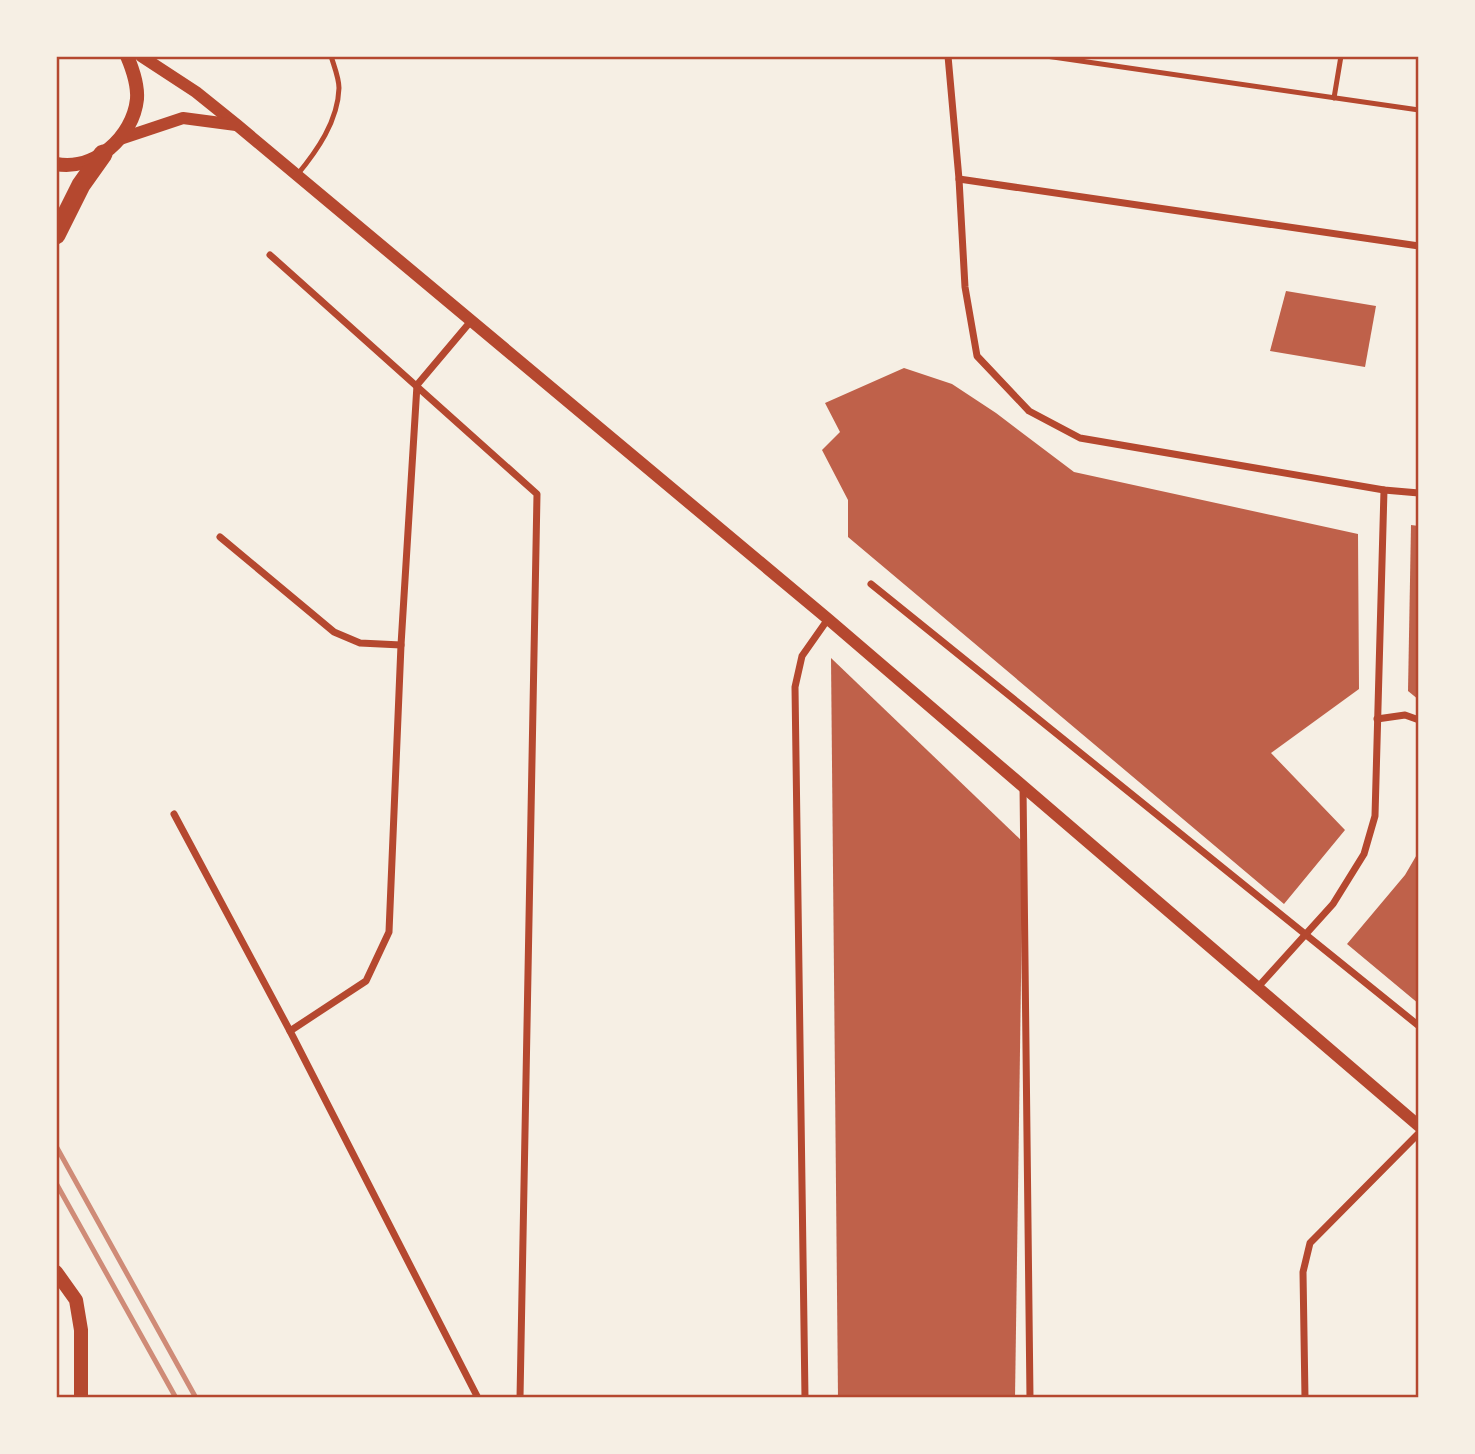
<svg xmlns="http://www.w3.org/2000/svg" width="1475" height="1454" font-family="Karla,sans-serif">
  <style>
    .building { fill: #bf614a }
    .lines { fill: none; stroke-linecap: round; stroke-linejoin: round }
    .service { stroke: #b5482f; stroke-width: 5 }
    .minor { stroke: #b5482f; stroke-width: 7 }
    .tertiary { stroke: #b5482f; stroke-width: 12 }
    .secondary { stroke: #b5482f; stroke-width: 14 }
    .trunk { stroke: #b5482f; stroke-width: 19 }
    .rail { stroke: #cf8b77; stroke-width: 5 }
    .neatline { fill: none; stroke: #b5482f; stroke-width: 2.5 }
  </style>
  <rect width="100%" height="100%" fill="#f6efe4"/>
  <g class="building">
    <polygon points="1286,291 1376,306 1365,367 1270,351"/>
    <polygon points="904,368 952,384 996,413 1074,472 1358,534 1359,689 1271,753 1345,830 1284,904 848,537 848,500 822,450 840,432 825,403"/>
    <polygon points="1411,525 1419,526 1419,700 1408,691"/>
    <polygon points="831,658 1023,842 1015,1398 838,1398"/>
    <polygon points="1419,851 1419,1004 1347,944 1405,875"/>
  </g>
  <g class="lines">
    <g class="service">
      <polyline points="1046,56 1419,110"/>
      <polyline points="1334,98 1341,56"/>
      <path d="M297,175C317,151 338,121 339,88C339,78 334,66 331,56"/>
    </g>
    <g class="minor">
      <polyline points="948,56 959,179 965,287 977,356 1029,411 1080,438 1384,490 1419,493"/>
      <polyline points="959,179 1419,246"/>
      <polyline points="270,255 537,494 520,1398"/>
      <polyline points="220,537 334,632 360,643 401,645"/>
      <polyline points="871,584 1419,1026"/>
      <polyline points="1377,719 1405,715 1419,720"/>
      <polyline points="1023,786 1030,1398"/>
      <polyline points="174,814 290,1031 478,1398"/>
      <polyline points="1258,987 1333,904 1364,854 1375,816 1384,490"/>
      <polyline points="290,1031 366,981 389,932 401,645 417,385 471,321"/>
      <polyline points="805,1398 795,687 802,656 828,619"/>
      <polyline points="1305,1398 1303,1272 1310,1243 1419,1133"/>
    </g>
    <g class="tertiary">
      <polyline points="141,56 196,92 237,125 828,619 1419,1126"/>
      <polyline points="120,139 183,118 236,125"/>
    </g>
    <g class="secondary">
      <path d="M56,164C95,171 133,137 137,99C138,84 133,70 127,56"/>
      <polyline points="56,1272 76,1300 81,1330 81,1398"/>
    </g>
    <polyline class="trunk" points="56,235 81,185 103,154"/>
    <g class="rail">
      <polyline points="56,1146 196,1398"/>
      <polyline points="56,1183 176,1398"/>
    </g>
  </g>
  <rect width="1475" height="1454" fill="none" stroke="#f6efe4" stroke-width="116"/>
  <rect x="58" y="58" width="1359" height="1338" class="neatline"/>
</svg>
